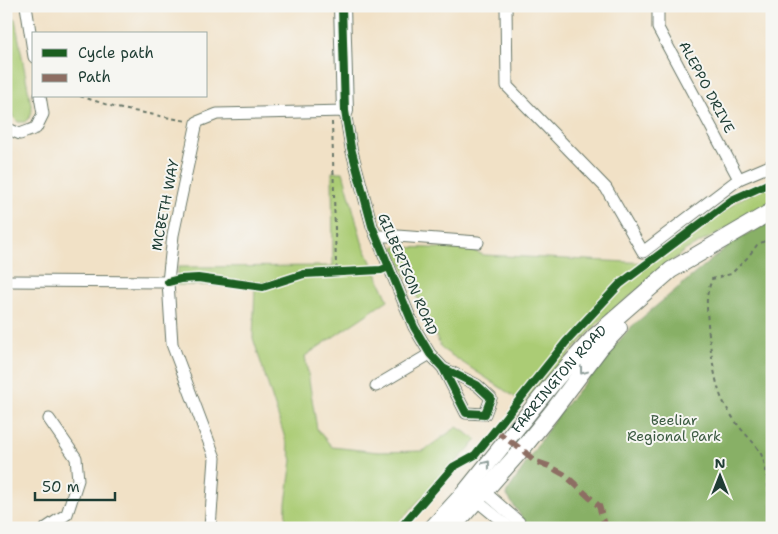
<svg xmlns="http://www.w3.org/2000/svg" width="778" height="534" font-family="'Shantell Sans',sans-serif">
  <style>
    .green { fill: #abcc74; stroke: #658454 }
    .forest { fill: #88b066; stroke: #54764d }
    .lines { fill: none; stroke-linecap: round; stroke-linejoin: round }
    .street-casing { stroke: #687667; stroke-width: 13 }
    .secondary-casing { stroke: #687667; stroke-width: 18 }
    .path { stroke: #687667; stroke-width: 2; stroke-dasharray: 4 4; stroke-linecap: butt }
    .street { stroke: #fff; stroke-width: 11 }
    .secondary { stroke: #fff; stroke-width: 16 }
    .quiet { stroke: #8d6e63; stroke-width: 6; stroke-dasharray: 12 6; stroke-linecap: butt }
    .cycleway-casing { stroke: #f6f6f2; stroke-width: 11 }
    .cycleway { stroke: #1b5e20; stroke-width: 8 }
    .oneway { stroke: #8f9e9a }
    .labels { text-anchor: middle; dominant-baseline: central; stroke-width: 4; stroke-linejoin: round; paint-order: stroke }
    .street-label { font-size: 14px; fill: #1f3d34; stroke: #f6f6f2 }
    .park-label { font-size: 14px; fill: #3b5a41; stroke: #f6f6f2 }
  </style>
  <rect width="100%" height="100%" fill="#f6f6f2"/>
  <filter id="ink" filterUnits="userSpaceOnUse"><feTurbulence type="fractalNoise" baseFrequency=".02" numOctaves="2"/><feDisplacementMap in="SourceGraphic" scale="10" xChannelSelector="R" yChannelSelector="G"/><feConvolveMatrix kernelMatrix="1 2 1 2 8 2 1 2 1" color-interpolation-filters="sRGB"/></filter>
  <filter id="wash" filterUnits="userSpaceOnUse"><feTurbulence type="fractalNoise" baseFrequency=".0096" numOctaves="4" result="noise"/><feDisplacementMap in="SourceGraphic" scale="20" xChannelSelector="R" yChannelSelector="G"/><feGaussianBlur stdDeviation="1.12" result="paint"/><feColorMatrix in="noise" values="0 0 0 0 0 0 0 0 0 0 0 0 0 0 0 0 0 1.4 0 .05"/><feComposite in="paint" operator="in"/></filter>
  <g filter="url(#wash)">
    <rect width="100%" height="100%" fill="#f1e1c6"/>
    <g class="green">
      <polygon points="6,14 15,19 32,110 30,117 25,122 18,122 13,117 6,100"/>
      <polygon points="332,172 343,172 362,242 388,300 305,356 317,429 332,447 378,452 423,451 457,427 477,440 393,528 285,528 286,503 292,460 253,338 255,286 177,285 178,267 333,266"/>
      <polygon points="772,184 772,204 684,251 598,323 524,403 442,349 393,247 469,249 484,255 649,263 744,197"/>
    </g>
    <polygon class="forest" points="772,221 772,528 529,528 506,494 556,417 630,328 735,240"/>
  </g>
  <g filter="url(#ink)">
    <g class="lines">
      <g class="street-casing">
        <g id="street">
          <polyline points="26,6 34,57"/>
          <polyline points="506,6 507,86 606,188 643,252 739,179 772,165"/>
          <polyline points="658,6 658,28 739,179"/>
          <polyline points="6,128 20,134 36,128 43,114 40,96"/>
          <polyline points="376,236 397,236 478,242"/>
          <polyline points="6,281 168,282 173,235 197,122 217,114 345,111 351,148 372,226 414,327 430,354 443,368 466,413 485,414 491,398 477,385 443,368"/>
          <polyline points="168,282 172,344 215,458 210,528"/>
          <polyline points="376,386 430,354"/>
          <polyline points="480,488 519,522 521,528"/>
          <polyline points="471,496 510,528"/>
          <polyline points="46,528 67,514 78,480 76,458 49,419"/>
        </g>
      </g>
      <g class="secondary-casing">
        <g id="secondary">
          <polyline points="342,6 345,111"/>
          <path id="s1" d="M432,528L465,492L556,379L594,337L671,270L772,211"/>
          <polyline points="452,528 522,449 552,412 601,347 619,328"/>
        </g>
      </g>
      <g class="path">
        <polyline points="80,96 117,108 187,121"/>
        <polyline points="332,122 336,266 342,272"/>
        <path d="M770,528C768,506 770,480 763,459C759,446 746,436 738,425C733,418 726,408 722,399C713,380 706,319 707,297C708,290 710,285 712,279L731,274L748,257L757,245L772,237"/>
      </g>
      <use href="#street" class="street"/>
      <use href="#secondary" class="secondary"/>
      <polyline class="quiet" points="495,430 526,453 534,461 549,466 565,475 599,506 606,528"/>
      <g class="cycleway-casing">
        <g id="cycleway">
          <polyline points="342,6 345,111 351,148 372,226 414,327 430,354 443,368 466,413 485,414 491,398 477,385 443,368"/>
          <polyline points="168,282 180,279 198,278 263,287 304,274 381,270 389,267"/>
          <polyline points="400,528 453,467 475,455 566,342 620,284 732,200 772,182"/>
        </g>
      </g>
      <use href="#cycleway" class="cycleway"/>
    </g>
    <defs><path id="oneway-chevron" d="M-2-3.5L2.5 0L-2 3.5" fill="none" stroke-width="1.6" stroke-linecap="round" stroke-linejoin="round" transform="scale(1.25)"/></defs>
    <g class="oneway">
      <use href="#oneway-chevron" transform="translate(583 371) rotate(127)"/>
      <use href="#oneway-chevron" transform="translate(487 464) rotate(-52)"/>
    </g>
  </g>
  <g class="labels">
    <g class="street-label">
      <text transform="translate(707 87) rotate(62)">ALEPPO DRIVE</text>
      <text transform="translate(165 205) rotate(-79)">MCBETH WAY</text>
      <text transform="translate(408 274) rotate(67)">GILBERTSON ROAD</text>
      <text stroke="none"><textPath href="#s1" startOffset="196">FARRINGTON ROAD</textPath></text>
    </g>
    <g class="park-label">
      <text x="674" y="420">Beeliar<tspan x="674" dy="16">Regional Park</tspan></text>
    </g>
  </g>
  <rect width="778" height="534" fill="none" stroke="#f6f6f2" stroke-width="25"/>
  <rect x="32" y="32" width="175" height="65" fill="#f6f6f2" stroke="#a0aca6"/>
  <rect x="42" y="49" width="25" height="8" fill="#1b5e20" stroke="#a0aca6"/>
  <text x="78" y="58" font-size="15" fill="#1f3d34">Cycle path</text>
  <rect x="42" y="74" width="25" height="8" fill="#8d6e63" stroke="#a0aca6"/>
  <text x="78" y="82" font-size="15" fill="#1f3d34">Path</text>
  <g transform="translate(720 476)" stroke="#f6f6f2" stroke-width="4" paint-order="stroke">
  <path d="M0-4L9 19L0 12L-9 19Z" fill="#1f3d34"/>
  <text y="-8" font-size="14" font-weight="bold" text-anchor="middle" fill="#1f3d34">N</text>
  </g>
  <path d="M35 492v8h80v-8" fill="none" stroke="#1f3d34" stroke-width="2.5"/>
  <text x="42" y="492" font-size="15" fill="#1f3d34" stroke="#f6f6f2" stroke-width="4" paint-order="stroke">50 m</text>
</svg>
